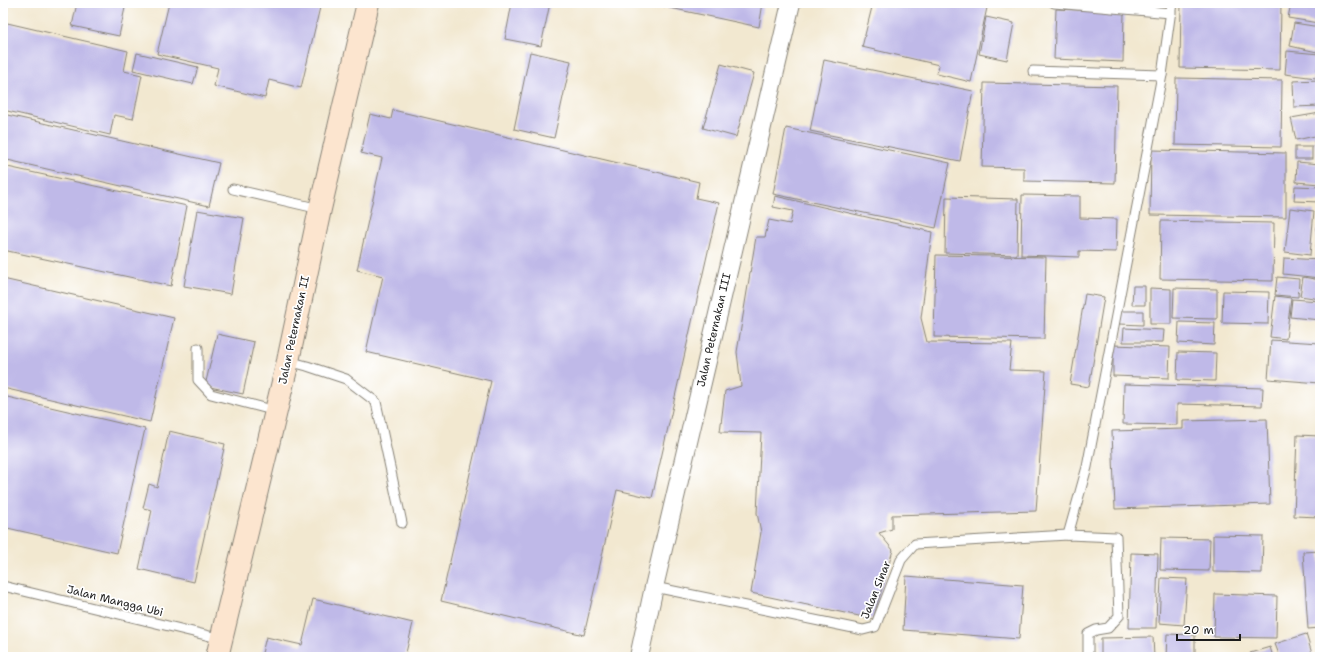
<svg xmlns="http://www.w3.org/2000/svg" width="1323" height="660" font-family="'Shantell Sans',sans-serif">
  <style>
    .building { fill: #bfb9e8 }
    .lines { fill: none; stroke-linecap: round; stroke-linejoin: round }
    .lane-casing { stroke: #878276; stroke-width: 11 }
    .street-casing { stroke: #878276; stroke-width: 20 }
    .secondary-casing { stroke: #878276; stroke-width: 24 }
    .lane { stroke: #fff; stroke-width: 9 }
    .street { stroke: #fff; stroke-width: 18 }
    .secondary { stroke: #fce5cf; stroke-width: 22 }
    .labels { text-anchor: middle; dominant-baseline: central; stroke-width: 3.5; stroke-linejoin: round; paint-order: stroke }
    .street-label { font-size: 11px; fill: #1c1c1c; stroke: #fff }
  </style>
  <rect width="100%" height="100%" fill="#fff"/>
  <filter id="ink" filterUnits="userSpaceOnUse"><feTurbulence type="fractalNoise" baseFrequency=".025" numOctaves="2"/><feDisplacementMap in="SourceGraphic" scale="8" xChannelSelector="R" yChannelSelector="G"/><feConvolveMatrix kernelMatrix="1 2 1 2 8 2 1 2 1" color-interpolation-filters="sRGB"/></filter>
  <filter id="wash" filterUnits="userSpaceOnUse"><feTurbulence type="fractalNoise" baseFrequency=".012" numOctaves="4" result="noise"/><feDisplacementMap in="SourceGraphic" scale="16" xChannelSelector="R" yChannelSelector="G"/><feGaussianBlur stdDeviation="0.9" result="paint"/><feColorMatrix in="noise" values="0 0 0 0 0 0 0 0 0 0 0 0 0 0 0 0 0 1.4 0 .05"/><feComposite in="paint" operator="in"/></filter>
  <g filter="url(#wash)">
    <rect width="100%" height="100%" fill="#f2e8d0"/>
    <g id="blocks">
      <g class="building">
        <polygon points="77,3 126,3 119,36 72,26"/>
        <polygon points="169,3 321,3 301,88 269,80 265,98 214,86 218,68 157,54"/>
        <polygon points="512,3 550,3 541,46 505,39"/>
        <polygon points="647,3 763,3 759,27"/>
        <polygon points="873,3 988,3 971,82 937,74 939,65 862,47"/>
        <polygon points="1181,3 1281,3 1280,70 1180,68"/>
        <polygon points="1291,3 1320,3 1318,23 1288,18"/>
        <polygon points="1056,9 1124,12 1123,62 1054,59"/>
        <polygon points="986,17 1014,23 1007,60 979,54"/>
        <polygon points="3,22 128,51 124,71 142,75 133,119 114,115 110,135 3,110"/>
        <polygon points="1294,23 1320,27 1320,35 1317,52 1290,46"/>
        <polygon points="1287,51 1319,54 1316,78 1285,74"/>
        <polygon points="530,52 571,61 554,138 514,129"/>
        <polygon points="137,53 198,67 193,84 133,70"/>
        <polygon points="824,60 973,91 960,161 810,131"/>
        <polygon points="721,64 754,73 736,137 703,128"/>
        <polygon points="1176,78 1282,80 1281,147 1175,145"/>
        <polygon points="1320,80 1320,106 1294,107 1293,81"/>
        <polygon points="984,83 1117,86 1115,183 1024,181 1024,168 982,167"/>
        <polygon points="393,110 699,182 696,198 719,203 652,498 617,490 584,635 441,601 491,381 366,352 383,276 357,270 382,158 361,153 370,114 391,119"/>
        <polygon points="1320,113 1320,135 1296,140 1291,118"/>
        <polygon points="3,114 219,163 209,206 3,159"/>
        <polygon points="786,128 950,163 936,228 773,194"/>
        <polygon points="1320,140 1320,161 1318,161 1314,141"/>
        <rect x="1295" y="147" width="17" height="12"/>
        <polygon points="1151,150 1286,153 1286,217 1150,215"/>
        <polygon points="1297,162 1320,164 1320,184 1296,182"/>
        <polygon points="3,166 187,206 171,286 3,250"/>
        <polygon points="1295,186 1320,187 1320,202 1294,201"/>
        <polygon points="1022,195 1080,196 1080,218 1117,219 1116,252 1079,251 1079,257 1021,255"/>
        <polygon points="775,196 932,232 921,318 927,342 1012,343 1009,370 1046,371 1036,511 892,515 892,529 879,533 893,550 873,619 751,593 761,532 757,513 761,433 720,432 725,391 741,386 737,352 756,237 765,237 769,220 790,224 793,211 773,207"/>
        <polygon points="946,197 1018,199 1017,255 945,253"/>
        <polygon points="1290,208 1314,211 1310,255 1285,252"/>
        <polygon points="197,210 244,218 231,294 184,286"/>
        <polygon points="1161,221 1274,223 1273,281 1160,279"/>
        <polygon points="1317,227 1320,227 1320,256 1316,256"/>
        <polygon points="936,255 1046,257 1044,339 934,337"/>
        <polygon points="1284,258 1320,260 1320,278 1283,274"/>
        <polygon points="1277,277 1299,279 1298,297 1275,295"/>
        <polygon points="1303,277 1320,280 1320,299 1300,296"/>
        <polygon points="3,279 174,318 150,422 3,388"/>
        <polygon points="1133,286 1145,286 1145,305 1132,305"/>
        <polygon points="1150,288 1171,289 1171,324 1150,324"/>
        <polygon points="1174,288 1217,289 1217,319 1173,318"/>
        <polygon points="1223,291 1269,292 1268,324 1222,323"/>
        <polygon points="1085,294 1104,297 1089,387 1070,384"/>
        <polygon points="1275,296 1291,298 1286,339 1270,337"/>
        <polygon points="1292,299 1320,301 1320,320 1290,317"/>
        <polygon points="1119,311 1143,311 1143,325 1119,324"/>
        <polygon points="1179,322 1215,323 1214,345 1178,343"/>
        <polygon points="1124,328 1164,330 1163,342 1123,342"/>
        <polygon points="217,334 254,342 243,394 205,386"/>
        <polygon points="1271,340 1320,343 1320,383 1268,379"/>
        <polygon points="1113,345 1170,347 1169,378 1113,376"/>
        <polygon points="1178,352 1216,353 1215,381 1177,380"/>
        <polygon points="1124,384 1263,388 1262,406 1177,404 1177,425 1123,424"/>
        <polygon points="3,396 145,429 117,553 3,527"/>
        <polygon points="1267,419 1270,504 1115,509 1112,431 1183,429 1183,421"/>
        <polygon points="169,431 225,444 194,582 139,569 152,510 143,508 149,484 157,487"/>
        <polygon points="1297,435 1320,436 1320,517 1294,516"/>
        <polygon points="1213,535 1263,536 1262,573 1213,572"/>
        <polygon points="1161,538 1210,539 1209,571 1160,570"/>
        <polygon points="1320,551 1320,628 1308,629 1303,552"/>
        <polygon points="1131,553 1158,554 1156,628 1129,628"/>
        <polygon points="906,576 1023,585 1019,639 903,630"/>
        <polygon points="1161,578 1187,579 1184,625 1159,623"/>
        <polygon points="1215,594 1277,596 1276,638 1214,637"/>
        <polygon points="313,599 413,623 405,657 261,657 266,637 302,645"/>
        <polygon points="1167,634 1195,635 1195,657 1166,657"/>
        <polygon points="1306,634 1313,657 1280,657 1275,644"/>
        <polygon points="1153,637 1154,657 1101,657 1101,638"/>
        <polygon points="1270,647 1273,657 1251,657 1250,653"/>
      </g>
    </g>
  </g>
  <g filter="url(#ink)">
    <use href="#blocks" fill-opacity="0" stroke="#878276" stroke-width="1"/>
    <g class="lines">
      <g class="lane-casing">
        <g id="lane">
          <polyline points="1054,3 1171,13"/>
          <polyline points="1033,71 1162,75"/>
          <polyline points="233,189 320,209"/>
          <polyline points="198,348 198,380 211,394 276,411"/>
          <polyline points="288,361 307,366 346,379 376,402 402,523"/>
          <polyline points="1068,535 1087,467 1162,75 1172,3"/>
          <polyline points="3,586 222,639"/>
          <polyline points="654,587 863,630 875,627 901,560 915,544 1068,535 1116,537 1119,616 1108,628 1096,630 1088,634 1088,657"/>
        </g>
      </g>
      <g class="street-casing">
        <polyline id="street" points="639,657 654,587 791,3"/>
      </g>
      <g class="secondary-casing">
        <polyline id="secondary" points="217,657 288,361 320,209 368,3"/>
      </g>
      <use href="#lane" class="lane"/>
      <use href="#street" class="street"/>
      <use href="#secondary" class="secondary"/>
    </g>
  </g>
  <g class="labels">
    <g class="street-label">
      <text transform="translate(294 330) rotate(-78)">Jalan Peternakan II</text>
      <text transform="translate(714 330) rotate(-77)">Jalan Peternakan III</text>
      <text transform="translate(876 590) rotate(-68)">Jalan Sinar</text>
      <text transform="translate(115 601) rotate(14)">Jalan Mangga Ubi</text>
    </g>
  </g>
  <rect width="1323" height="660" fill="none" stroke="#fff" stroke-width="16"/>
  <path d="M1177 634v6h63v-6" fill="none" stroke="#1c1c1c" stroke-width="2"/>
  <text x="1183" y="634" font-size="12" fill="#1c1c1c" stroke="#ffffff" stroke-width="3" paint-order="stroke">20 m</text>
</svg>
